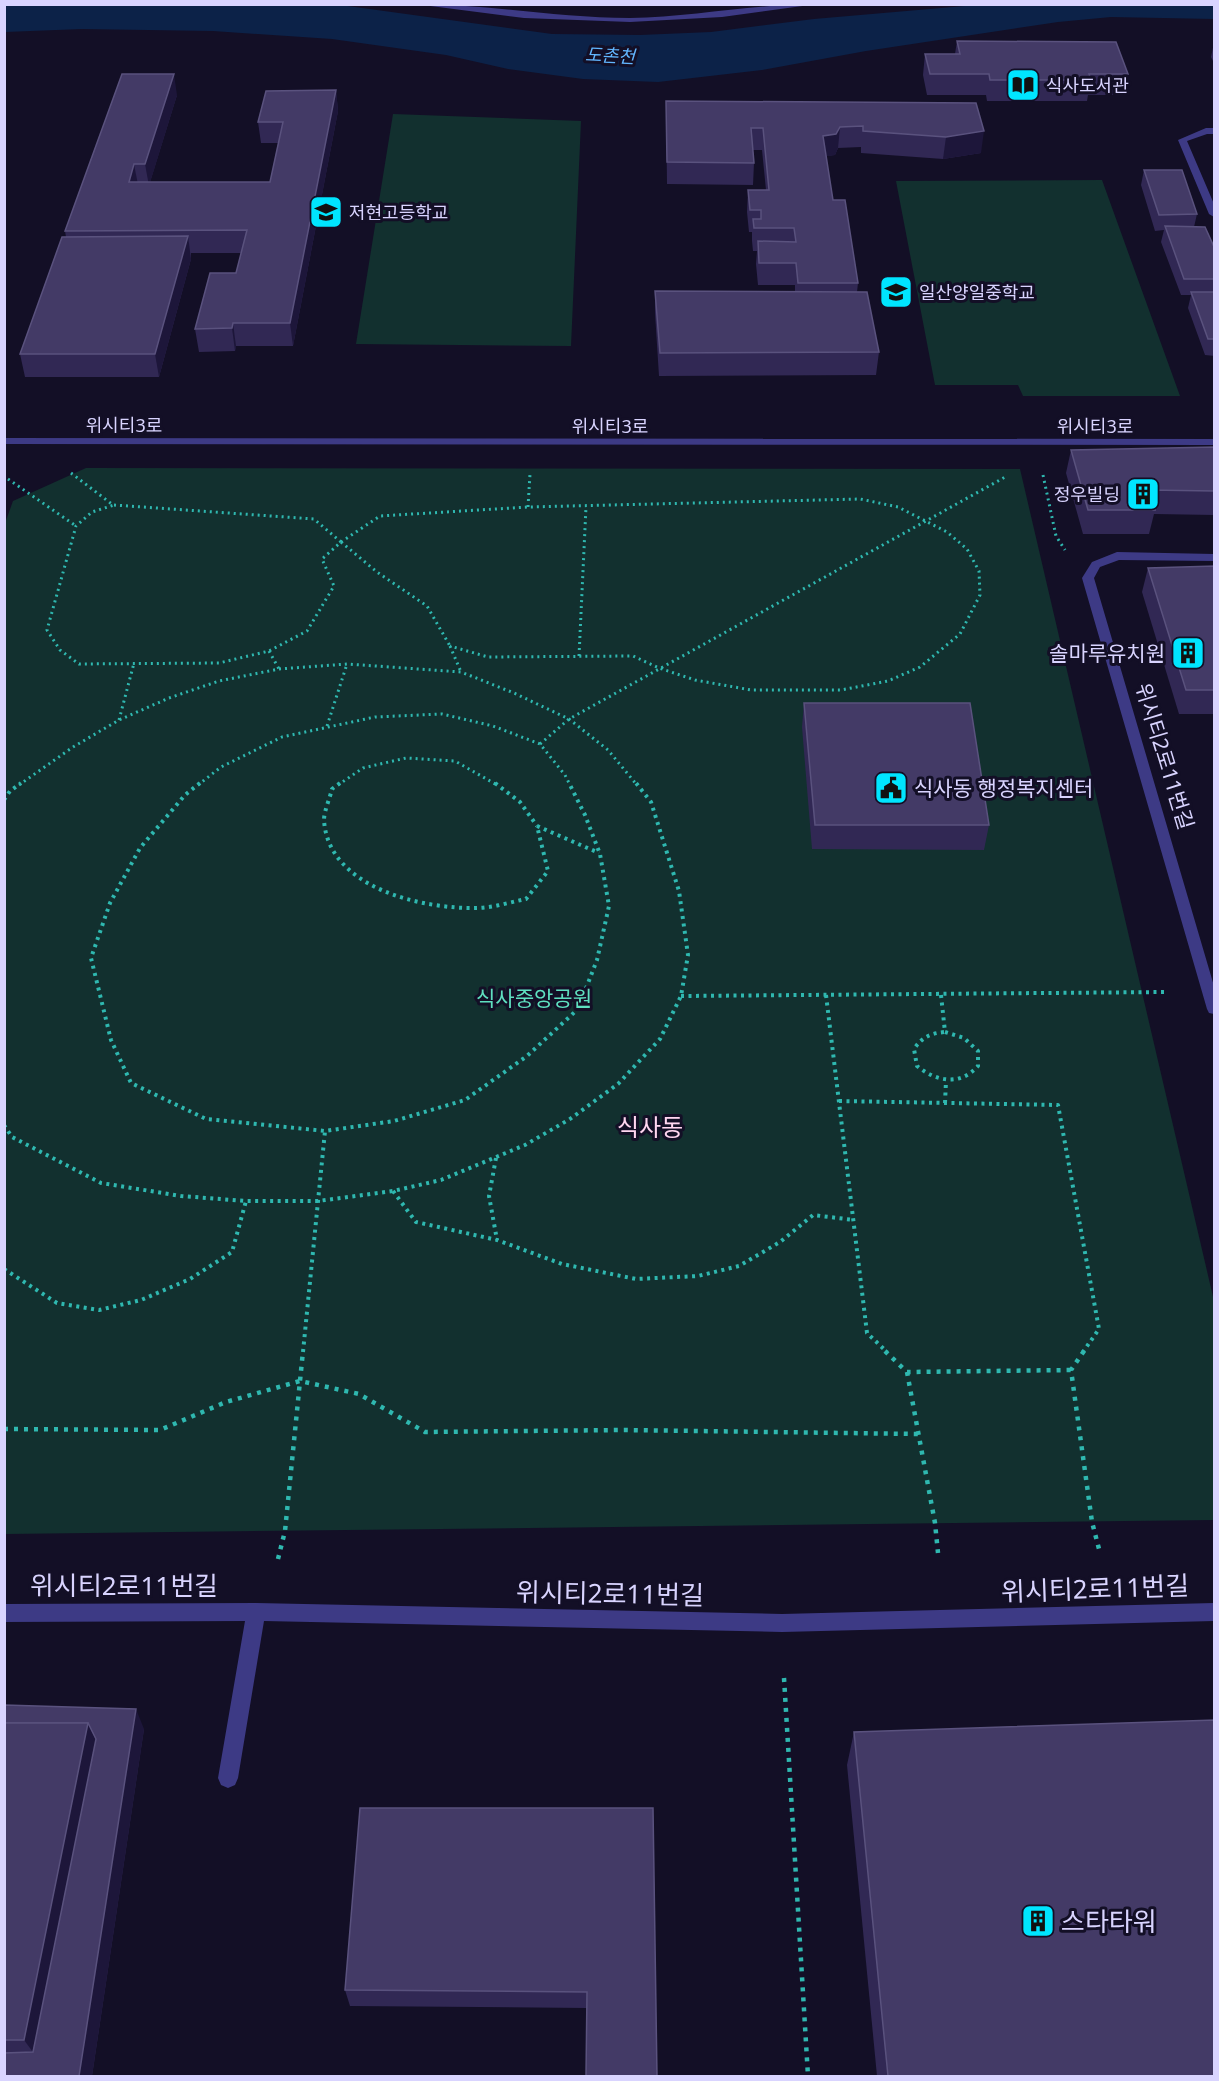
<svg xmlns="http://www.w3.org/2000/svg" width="1219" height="2081" font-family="'Noto Sans','Noto Sans KR',sans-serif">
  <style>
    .green { fill: #12302f }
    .water { fill: #0c2248 }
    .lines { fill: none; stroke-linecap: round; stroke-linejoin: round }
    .path-far2 { stroke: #2fb8b0; stroke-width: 3; stroke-dasharray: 2 4; stroke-linecap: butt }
    .path-far1 { stroke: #2fb8b0; stroke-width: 4; stroke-dasharray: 3 4.5; stroke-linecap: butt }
    .path { stroke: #2fb8b0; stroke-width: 4.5; stroke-dasharray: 4 6; stroke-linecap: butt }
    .minor { fill: #3d3a85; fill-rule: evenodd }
    .wall { fill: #312854 }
    .shaded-wall { fill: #1d163a }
    .building { fill: #433a66; stroke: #5a527e; stroke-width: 1.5 }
    .labels { text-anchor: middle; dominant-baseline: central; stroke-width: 6; stroke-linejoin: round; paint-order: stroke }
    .far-water-label { font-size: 18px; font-style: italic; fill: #62b6ff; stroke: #130f26 }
    .far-poi-label { font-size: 18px; fill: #d9d4ff; stroke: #130f26; text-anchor: start }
    .far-street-label { font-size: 18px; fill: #d9d4ff; stroke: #130f26 }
    .poi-label { font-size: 21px; fill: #d9d4ff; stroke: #130f26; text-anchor: end }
    .street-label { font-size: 21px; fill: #d9d4ff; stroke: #130f26 }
    .park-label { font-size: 21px; fill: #5fe0c0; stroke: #130f26 }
    .quarter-label { font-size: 24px; fill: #ffd6f0; stroke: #130f26 }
    .near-street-label { font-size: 26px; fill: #d9d4ff; stroke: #130f26 }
    .near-poi-label { font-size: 26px; fill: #d9d4ff; stroke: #130f26; text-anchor: start }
  </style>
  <rect width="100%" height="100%" fill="#130f26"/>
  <g class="green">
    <polygon points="393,114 581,121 571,346 356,344"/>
    <polygon points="1102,180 1180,396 1023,396 1018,385 935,385 896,181"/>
    <polygon points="86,468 1020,469 1214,1301 1214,1520 5,1534 4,526 13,501"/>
  </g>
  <polygon class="water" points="333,4 552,34 640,35 711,32 814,19 976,5 1214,5 1214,19 1111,17 1058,22 866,51 762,70 658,82 583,79 508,69 446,55 332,39 213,31 82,29 5,32 5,5"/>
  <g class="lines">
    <g class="path-far2">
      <polyline points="71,473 113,505"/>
      <polyline points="1043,475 1056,536 1065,550"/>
      <polyline points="8,479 76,526"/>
      <polygon points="114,505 314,519 341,542 322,559 334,586 307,631 269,651 219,663 79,664 60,650 47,630 76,526 92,512"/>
      <polyline points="528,507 530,474"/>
      <polyline points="341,542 377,572 427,606 450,646"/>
      <polyline points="341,542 380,516 528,507 860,499 898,507 947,532 967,549 979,571 980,595 960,634 920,667 888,681 841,690 751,690 695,680 659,668 633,656 488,657 450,646"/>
      <polyline points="450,646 461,672"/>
      <polyline points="269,651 279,669"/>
      <polyline points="579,656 586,507"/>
      <polyline points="119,720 134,663"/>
      <polyline points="327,726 347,664"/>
      <polyline points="540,744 569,719 1007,476"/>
      <polyline points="19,785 73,747 119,720 169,698 219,681 279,669 347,664 461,672 514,693 569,719 608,750 637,785"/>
      <polyline points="198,785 221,767 282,737 375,717 442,714 493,726 540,744 565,775 570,785"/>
      <polyline points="338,785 363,768 406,758 455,761 497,785"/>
    </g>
    <g class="path-far1">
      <polyline points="200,783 185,795 140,848 110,903 91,958 111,1040 131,1083 206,1119 325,1131 394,1121 465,1100 527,1056 578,1009 597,960 609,906 600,854 585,815 569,783"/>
      <path d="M340,783L332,789C330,798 324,811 324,820C328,888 422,909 476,908C493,908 510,902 526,899L548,871L537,826"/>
      <polyline points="495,783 520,802 537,826"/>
      <polyline points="4,800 10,791 21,783"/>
      <polyline points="537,826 599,853"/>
      <polyline points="826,995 867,1333 887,1352"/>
      <polyline points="941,995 945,1032"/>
      <polyline points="681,996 1165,992"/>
      <path d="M945,1032L964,1038L978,1051V1066C960,1086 937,1082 917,1066L914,1049C922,1037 931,1033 945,1032Z"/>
      <polyline points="839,1101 1058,1105 1099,1329 1083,1352"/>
      <polyline points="945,1103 946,1081"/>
      <polyline points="4,1125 12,1137 101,1183 181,1196 246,1201 318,1201 393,1191 441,1180 525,1145 570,1119 618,1084 660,1039 681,996 688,955 679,891 651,802 636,783"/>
      <polyline points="496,1158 489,1196 497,1240"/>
      <polyline points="393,1191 416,1222 497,1240 562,1264 636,1279 698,1276 739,1266 780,1242 813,1215 854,1220"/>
      <polyline points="4,1269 57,1303 99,1310 141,1300 190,1279 232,1252 246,1201"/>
      <polyline points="303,1352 325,1131"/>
    </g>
    <g class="path">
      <polyline points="885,1351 907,1372 1071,1370"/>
      <polyline points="1084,1351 1071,1370 1092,1522 1099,1549"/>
      <polyline points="907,1372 935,1523 938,1553"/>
      <polyline points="4,1429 160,1430 226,1402 300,1381 359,1394 425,1432 624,1430 919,1434"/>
      <polyline points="278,1559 285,1531 303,1351"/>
      <polyline points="784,1678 808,2076"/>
    </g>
    <g class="minor">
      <path d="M415,4C487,4 558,18 630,18C692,17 754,4 817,4L722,17L630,22L524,18Z"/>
      <polygon points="1206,128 1214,128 1214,134 1207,134 1187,141 1214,204 1214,217 1209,214 1178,140"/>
      <polygon points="4,438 1214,439 1214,445 4,444"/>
      <polygon points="1117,552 1214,554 1214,561 1119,560 1100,567 1094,578 1214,986 1214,1014 1209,1013 1207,1009 1082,578 1092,562"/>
      <polygon points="256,1603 782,1614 1214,1603 1214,1621 782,1632 264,1621 238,1778 235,1785 228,1788 221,1785 218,1778 245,1621 4,1622 4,1604"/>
    </g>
  </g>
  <g class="wall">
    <polygon points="957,41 1128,74 1124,95 1088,95 1087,101 987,101 986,95 927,95 923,75 925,54 955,54"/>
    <polygon points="1214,43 1215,43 1215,65 1211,57"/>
    <polygon points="336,90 338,111 293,346 236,346 235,351 199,352 195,329 236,273 241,253 191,253 191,259 159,377 25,377 20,354 66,237 65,231 177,95 150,182 270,182 278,143 261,143 258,122"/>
    <polygon points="666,101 976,103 981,153 943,159 861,153 861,147 838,148 835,155 826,156 833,200 858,283 857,292 879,352 876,375 659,376 655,313 655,291 795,292 795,285 758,285 756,264 757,251 753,251 752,241 752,232 749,232 747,212 748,190 766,190 762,150 753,150 754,163 753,185 667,184"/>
    <polygon points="1144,170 1197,214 1194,227 1215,249 1215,356 1205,355 1188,308 1191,295 1181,295 1161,242 1164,230 1155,231 1141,185"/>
    <polygon points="1215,447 1215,515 1154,514 1149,534 1083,534 1066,473 1071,450"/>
    <polygon points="1215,566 1215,714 1179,714 1142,592 1148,568"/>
    <polygon points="804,703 989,825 984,850 812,849 802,727"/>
    <polygon points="4,1705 144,1729 92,2076 4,2076"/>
    <polygon points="854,1732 1215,2076 877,2076 847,1765"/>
    <polygon points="653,1808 587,2008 350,2006 345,1990"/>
  </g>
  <g class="shaded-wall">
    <polygon points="174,74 177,95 149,186 145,164"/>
    <polygon points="336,90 338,111 293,346 290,323"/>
    <polygon points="840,127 838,148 835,155 821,157 823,136"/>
    <polygon points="984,131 981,153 943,159 946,137"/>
    <polygon points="134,164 138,185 129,182"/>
    <polygon points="188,236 191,259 159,377 155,354"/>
    <polygon points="233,323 236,346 235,351 232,328"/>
    <polygon points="136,1709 144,1729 92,2076 79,2076"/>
    <polygon points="88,1723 104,1758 44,2067 24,2040"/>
  </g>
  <g class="building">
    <polygon points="957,41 1116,42 1128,74 1089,74 1091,80 990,80 989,74 930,74 925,54 960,54"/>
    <polygon points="122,74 174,74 145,164 134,164 129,182 270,182 283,122 258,122 266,91 336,90 290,323 233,323 232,328 195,329 210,273 236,273 247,230 65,231"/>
    <polygon points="666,101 976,103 984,131 946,137 863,131 863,126 840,127 836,134 823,136 833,200 845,200 858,283 798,283 796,263 759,263 758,241 796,242 794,228 754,228 753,219 761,219 761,210 750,210 748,190 769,190 763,128 751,128 754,163 667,162"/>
    <polygon points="1144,170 1182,170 1197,214 1159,215"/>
    <polygon points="1165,226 1205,227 1215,249 1215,279 1184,279"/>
    <polygon points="188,236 155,354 20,354 62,237"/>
    <polygon points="655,291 867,292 879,352 660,353"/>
    <polygon points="1191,292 1215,292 1215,339 1208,339"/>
    <polygon points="1215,447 1215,491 1148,490 1155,510 1088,510 1071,450"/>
    <polygon points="1215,566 1215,690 1186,690 1148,568"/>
    <polygon points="804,703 970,703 989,825 815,825"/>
    <polygon points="4,1705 136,1709 79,2076 4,2076 4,2053 33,2052 96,1739 88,1723 4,1723"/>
    <polygon points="1215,1720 1215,2076 888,2076 854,1732"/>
    <polygon points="4,1723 88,1723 24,2040 4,2040"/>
    <polygon points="360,1808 653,1808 657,2076 586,2076 587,1992 345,1990"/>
  </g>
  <defs>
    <g id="library-square" transform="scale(1.725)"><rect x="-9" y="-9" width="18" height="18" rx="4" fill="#00e5ff" stroke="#130f26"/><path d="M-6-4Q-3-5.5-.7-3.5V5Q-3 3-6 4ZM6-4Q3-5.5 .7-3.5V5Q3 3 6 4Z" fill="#111"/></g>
    <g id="school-square" transform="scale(1.725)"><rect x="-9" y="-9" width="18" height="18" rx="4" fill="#00e5ff" stroke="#130f26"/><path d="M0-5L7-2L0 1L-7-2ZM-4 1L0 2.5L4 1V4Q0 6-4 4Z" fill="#111"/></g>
    <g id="building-square" transform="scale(1.725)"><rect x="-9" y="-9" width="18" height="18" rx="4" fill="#00e5ff" stroke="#130f26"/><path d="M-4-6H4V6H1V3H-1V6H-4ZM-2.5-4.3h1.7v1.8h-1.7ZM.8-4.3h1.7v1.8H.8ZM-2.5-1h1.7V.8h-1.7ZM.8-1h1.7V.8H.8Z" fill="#111"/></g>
    <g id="civic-square" transform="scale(1.725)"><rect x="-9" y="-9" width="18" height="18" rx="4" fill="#00e5ff" stroke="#130f26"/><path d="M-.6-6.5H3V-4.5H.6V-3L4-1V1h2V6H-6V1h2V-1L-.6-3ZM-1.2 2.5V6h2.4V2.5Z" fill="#111"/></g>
  </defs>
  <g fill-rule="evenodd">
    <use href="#library-square" x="1023" y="85"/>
    <use href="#school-square" x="326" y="212"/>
    <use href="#school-square" x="896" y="292"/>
    <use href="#building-square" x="1143" y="494"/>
    <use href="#building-square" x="1188" y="653"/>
    <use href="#civic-square" x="891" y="788"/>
    <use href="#building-square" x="1038" y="1921"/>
  </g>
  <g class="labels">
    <g class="far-water-label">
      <text transform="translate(610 55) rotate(3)">도촌천</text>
    </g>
    <g class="far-poi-label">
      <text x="1046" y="85">식사도서관</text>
      <text x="349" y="212">저현고등학교</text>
      <text x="919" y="292">일산양일중학교</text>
      <text x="1120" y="494" text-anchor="end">정우빌딩</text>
    </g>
    <g class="far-street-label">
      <text x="124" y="425">위시티3로</text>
      <text x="610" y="426">위시티3로</text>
      <text x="1095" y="426">위시티3로</text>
    </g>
    <g class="poi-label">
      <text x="1165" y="653">솔마루유치원</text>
      <text x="914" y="788" text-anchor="start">식사동 행정복지센터</text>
    </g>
    <g class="street-label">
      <text transform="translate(1165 756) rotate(73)">위시티2로11번길</text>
    </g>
    <g class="park-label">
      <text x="534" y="998">식사중앙공원</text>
    </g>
    <g class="quarter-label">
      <text x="650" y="1126">식사동</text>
    </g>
    <g class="near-street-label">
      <text x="124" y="1585">위시티2로11번길</text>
      <text transform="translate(1095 1588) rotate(-2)">위시티2로11번길</text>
      <text transform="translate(610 1593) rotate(1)">위시티2로11번길</text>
    </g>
    <g class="near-poi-label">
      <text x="1061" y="1921">스타타워</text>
    </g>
  </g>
  <rect width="1219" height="2081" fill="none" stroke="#d9d4ff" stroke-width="12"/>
</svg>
